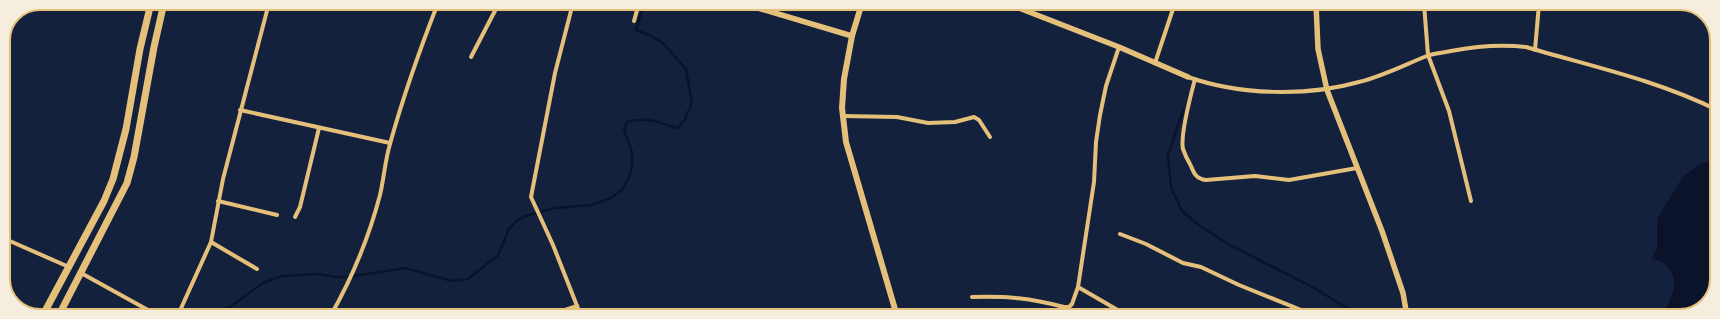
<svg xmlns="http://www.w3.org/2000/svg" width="1720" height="319" font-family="Commissioner,sans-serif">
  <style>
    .water { fill: #0b132b }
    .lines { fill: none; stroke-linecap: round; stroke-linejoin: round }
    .stream { stroke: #0b132b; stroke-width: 2.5 }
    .minor { stroke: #e5c07b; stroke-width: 4 }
    .tertiary { stroke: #e5c07b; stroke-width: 5.5 }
    .secondary { stroke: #e5c07b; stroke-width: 6 }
    .trunk { stroke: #e5c07b; stroke-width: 7 }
    .rim { fill: none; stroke: #e5c07b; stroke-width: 2 }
  </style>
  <rect width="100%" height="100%" fill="#14213d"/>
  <path class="water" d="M1710,161H1717L1716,286L1704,307L1680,316H1661C1671,302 1682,279 1666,265C1663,262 1656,260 1652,258L1657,248V219L1682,178L1698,165Z"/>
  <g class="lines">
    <g class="stream">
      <polyline points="1183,110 1168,155 1171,187 1182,211 1200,226 1228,244 1316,289 1345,307 1368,316"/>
      <path d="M212,315L231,306L263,283L282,276L318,274L336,277L355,276L405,268L452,281L468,279L498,255L509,229L517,220L526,216L554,208L591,205L611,198L623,189L630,175L632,165V152L624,130L627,122C647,116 659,123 678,128L684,121L692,103L686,69L664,44L651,36L636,30L644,3"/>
    </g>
    <g class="minor">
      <polyline points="573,3 555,73 531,197 553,245 581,316"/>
      <polyline points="1424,4 1428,55 1449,111 1471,201"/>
      <polyline points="634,21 639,3"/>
      <polyline points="1535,50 1539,4"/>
      <polyline points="471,57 499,3"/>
      <polyline points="1155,63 1175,3"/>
      <path d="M1188,77C1239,95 1306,97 1359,82C1383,76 1404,65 1427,56C1434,53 1443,53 1451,51C1477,46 1500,44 1526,47C1590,66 1657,80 1717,110"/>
      <path d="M1195,79C1191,94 1180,136 1183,149C1185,155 1188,161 1191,166C1194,174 1197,179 1206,180L1255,176L1289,180L1357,168"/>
      <polyline points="240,110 390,143"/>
      <polyline points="843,116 897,117 928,123 955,122 974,117 979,120 990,137"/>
      <polyline points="218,201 277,215"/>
      <polyline points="295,217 300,207 319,128"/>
      <polyline points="1120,234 1146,244 1183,263 1201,267 1239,285 1316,316"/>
      <polyline points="3,238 69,267"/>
      <polyline points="211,242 257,269"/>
      <polyline points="81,273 157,315"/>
      <polyline points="1078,287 1128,316"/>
      <path d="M972,297C1009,296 1029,298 1064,307H1069L1072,304L1078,287L1094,182L1096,142L1100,115L1106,86L1119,47"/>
      <polyline points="178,315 211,242 223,179 269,3"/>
      <path d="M331,315C352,278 369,237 380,195C384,178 385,161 390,144C403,97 420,49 438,3"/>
      <polyline points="547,316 577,306"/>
    </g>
    <g class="tertiary">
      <polyline points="741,3 852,36"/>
      <polyline points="1006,3 1119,47 1188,77"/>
      <polyline points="1316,4 1318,49 1327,90 1382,231 1403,293 1407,316"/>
    </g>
    <polyline class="secondary" points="862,3 852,36 844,79 842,108 846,142 897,316"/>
    <g class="trunk">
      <polyline points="43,315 104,201 113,179 126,129 140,49 151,3"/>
      <polyline points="59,315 127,183 134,157 154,47 164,3"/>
    </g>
  </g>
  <path d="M0 0H1720V319H0ZM40 10H1680A30 30 0 0 1 1710 40V279A30 30 0 0 1 1680 309H40A30 30 0 0 1 10 279V40A30 30 0 0 1 40 10Z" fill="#f5edde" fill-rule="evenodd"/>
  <path class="rim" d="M40 10H1680A30 30 0 0 1 1710 40V279A30 30 0 0 1 1680 309H40A30 30 0 0 1 10 279V40A30 30 0 0 1 40 10Z"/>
</svg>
